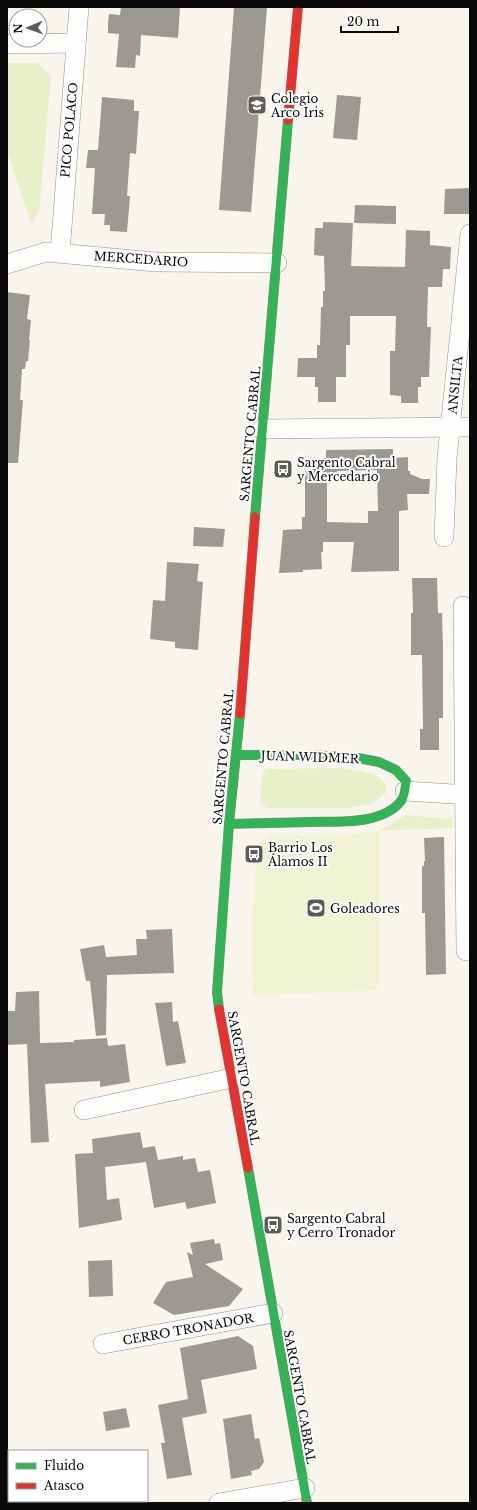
<svg xmlns="http://www.w3.org/2000/svg" width="477" height="1510" font-family="'Libre Baskerville',serif">
  <style>
    .green { fill: #e8f0ca }
    .pitch { fill: #f1f3d5 }
    .building { fill: #9c9893; fill-rule: evenodd }
    .lines { fill: none; stroke-linecap: round; stroke-linejoin: round }
    .street-casing { stroke: #92908c; stroke-width: 20 }
    .fast-casing { stroke: #888683; stroke-width: 10 }
    .jam-casing { stroke: #888683; stroke-width: 10 }
    .street { stroke: #fefefc; stroke-width: 19 }
    .fast { stroke: #30b455; stroke-width: 9 }
    .jam { stroke: #e5322d; stroke-width: 9 }
    .labels { text-anchor: middle; dominant-baseline: central; stroke-width: 4; stroke-linejoin: round; paint-order: stroke }
    .poi-label { font-size: 12px; fill: #0a0a0a; stroke: #fff; text-anchor: start }
    .street-label { font-size: 12px; fill: #0a0a0a; stroke: #fff }
  </style>
  <rect width="100%" height="100%" fill="#f9f5ed"/>
  <g class="green">
    <polygon points="7,63 38,63 51,77 39,212 31,223 7,151"/>
    <path d="M338,768C354,770 390,771 386,793L371,804L348,808H267L260,802L262,776L266,769Z"/>
    <polygon points="406,815 452,819 453,828 379,831"/>
  </g>
  <polygon class="pitch" points="379,831 379,990 253,996 252,923 257,846 269,835 346,835"/>
  <g class="building">
    <polygon points="121,7 180,7 178,38 141,35 140,56 136,55 135,68 116,67 119,34 108,33 108,24 109,14 120,15"/>
    <polygon points="234,7 267,7 251,212 219,210"/>
    <polygon points="337,95 361,97 357,140 333,138"/>
    <polygon points="102,97 134,100 134,111 139,111 136,154 130,153 127,196 130,196 127,232 110,231 110,225 104,225 105,214 92,214 95,168 86,168 88,150 98,150"/>
    <polygon points="470,188 470,214 444,214 445,189"/>
    <polygon points="355,205 396,206 396,224 354,223"/>
    <polygon points="323,222 353,223 351,266 405,267 406,230 430,231 430,245 451,247 450,269 443,269 442,287 428,287 427,327 431,327 429,377 421,377 421,387 418,387 418,403 401,403 401,396 390,395 390,351 395,351 396,316 350,316 350,345 346,345 346,377 336,377 336,402 318,402 318,387 315,387 315,377 297,377 298,358 317,358 317,345 320,345 321,307 323,307 323,291 325,291 324,256 314,255 315,228 323,228"/>
    <polygon points="7,292 30,295 27,319 31,320 29,340 30,340 28,361 26,361 25,369 22,369 20,400 23,400 18,463 7,463"/>
    <path d="M393,449V458L408,457V471H410V474L422,479H430L429,494H407L408,510L399,511V571L351,572L354,542H323V552H321L322,569L303,570V572L279,573L283,530L302,529V517H305V471H307L306,459L326,458V450ZM377,470L378,511H368V523L327,522V481L337,480V471Z"/>
    <polygon points="194,527 225,529 223,547 193,546"/>
    <polygon points="167,562 199,564 197,581 203,582 198,650 175,648 175,642 150,639 153,600 165,601"/>
    <polygon points="412,578 437,578 438,613 442,613 443,649 443,718 439,718 439,750 420,750 420,729 423,729 422,655 411,655 411,613 413,613"/>
    <polygon points="444,837 446,974 426,975 425,913 422,913 422,866 424,866 424,861 425,861 424,838"/>
    <polygon points="172,929 174,973 107,975 106,1035 96,1036 90,981 86,981 80,949 104,945 106,957 137,955 136,939 147,939 146,930"/>
    <polygon points="39,991 40,1043 74,1042 74,1040 107,1038 108,1046 125,1044 130,1082 100,1087 100,1081 45,1084 49,1142 31,1143 27,1044 7,1045 7,1011 15,1011 16,992"/>
    <polygon points="172,1002 173,1022 178,1021 186,1063 166,1066 155,1003"/>
    <polygon points="140,1132 143,1148 155,1146 158,1160 183,1156 183,1160 195,1158 198,1172 210,1170 216,1203 187,1209 185,1202 154,1208 146,1162 105,1167 107,1200 119,1198 122,1220 79,1228 75,1154 93,1153 92,1139"/>
    <polygon points="214,1239 215,1244 220,1243 223,1260 205,1264 243,1289 229,1306 174,1315 153,1303 166,1282 193,1277 187,1252 193,1255 190,1243"/>
    <polygon points="112,1260 113,1296 89,1297 88,1261"/>
    <polygon points="238,1336 253,1346 257,1369 201,1380 207,1413 182,1418 192,1475 167,1479 161,1443 165,1443 158,1405 188,1399 180,1348"/>
    <polygon points="126,1408 130,1427 106,1431 103,1412"/>
    <polygon points="251,1414 255,1439 259,1438 264,1462 259,1469 251,1471 252,1475 231,1479 223,1419"/>
  </g>
  <g class="lines">
    <g class="street-casing">
      <g id="street">
        <polyline points="7,44 76,43"/>
        <polyline points="60,253 79,7"/>
        <polyline points="7,264 46,252 156,262 277,263"/>
        <polyline points="262,429 470,427"/>
        <polyline points="444,537 447,458 470,234"/>
        <polyline points="463,606 466,951"/>
        <polyline points="405,791 470,795"/>
        <polyline points="84,1110 232,1078"/>
        <polyline points="103,1344 273,1313"/>
        <polyline points="219,1503 305,1488"/>
      </g>
    </g>
    <g class="fast-casing">
      <g id="fast">
        <polyline points="255,517 288,120"/>
        <path d="M229,824C255,823 282,823 308,822C336,821 381,826 401,801C405,795 405,788 406,781L396,770L379,762L358,758L311,755H237"/>
        <polyline points="219,1009 217,992 229,824 240,714"/>
        <polyline points="248,1168 307,1503"/>
      </g>
    </g>
    <g class="jam-casing">
      <g id="jam">
        <polyline points="288,120 298,7"/>
        <polyline points="240,714 255,517"/>
        <polyline points="219,1009 248,1168"/>
      </g>
    </g>
    <use href="#street" class="street"/>
    <use href="#fast" class="fast"/>
    <use href="#jam" class="jam"/>
  </g>
  <defs>
    <g id="school-square" transform="scale(1)"><rect x="-9" y="-9" width="18" height="18" rx="4" fill="#5e5c59" stroke="#fff"/><path d="M0-5L7-2L0 1L-7-2ZM-4 1L0 2.5L4 1V4Q0 6-4 4Z" fill="#fff"/></g>
    <g id="bus-square" transform="scale(1)"><rect x="-9" y="-9" width="18" height="18" rx="4" fill="#5e5c59" stroke="#fff"/><path d="M-5-6H5V4H4V6H2V4H-2V6H-4V4H-5ZM-3.5-4V0h7V-4ZM-3.5 1.2v1.5H-2V1.2ZM2 1.2v1.5H3.5V1.2Z" fill="#fff"/></g>
    <g id="stadium-square" transform="scale(1)"><rect x="-9" y="-9" width="18" height="18" rx="4" fill="#5e5c59" stroke="#fff"/><path d="M0-5a6.5 5 0 1 0 0 10a6.5 5 0 1 0 0-10ZM-3.5-1.8h7v3.6h-7Z" fill="#fff"/></g>
  </defs>
  <g fill-rule="evenodd">
    <use href="#school-square" x="257" y="105"/>
    <use href="#bus-square" x="283" y="469"/>
    <use href="#bus-square" x="254" y="854"/>
    <use href="#stadium-square" x="316" y="908"/>
    <use href="#bus-square" x="273" y="1225"/>
  </g>
  <g class="labels">
    <g class="poi-label">
      <text x="271" y="98">Colegio<tspan x="271" dy="14">Arco Iris</tspan></text>
      <text x="297" y="462">Sargento Cabral<tspan x="297" dy="14">y Mercedario</tspan></text>
      <text x="268" y="847">Barrio Los<tspan x="268" dy="14">Álamos II</tspan></text>
      <text x="330" y="908">Goleadores</text>
      <text x="287" y="1218">Sargento Cabral<tspan x="287" dy="14">y Cerro Tronador</tspan></text>
    </g>
    <g class="street-label">
      <text transform="translate(69 130) rotate(-85)">PICO POLACO</text>
      <text transform="translate(141 259) rotate(4)">MERCEDARIO</text>
      <text transform="translate(455 385) rotate(-84)">ANSILTA</text>
      <text transform="translate(250 434) rotate(-85)">SARGENTO CABRAL</text>
      <text transform="translate(223 757) rotate(-85)">SARGENTO CABRAL</text>
      <text transform="translate(310 757) rotate(2)">JUAN WIDMER</text>
      <text transform="translate(244 1078) rotate(80)">SARGENTO CABRAL</text>
      <text transform="translate(188 1329) rotate(-10)">CERRO TRONADOR</text>
      <text transform="translate(300 1397) rotate(80)">SARGENTO CABRAL</text>
    </g>
  </g>
  <rect width="477" height="1510" fill="none" stroke="#0a0a0a" stroke-width="16"/>
  <rect x="8" y="1450" width="140" height="52" fill="#ffffff" stroke="#9d9d9d"/>
  <rect x="16" y="1463" width="20" height="6" fill="#30b455" stroke="#9d9d9d"/>
  <text x="44" y="1470" font-size="12" fill="#0a0a0a">Fluido</text>
  <rect x="16" y="1483" width="20" height="6" fill="#e5322d" stroke="#9d9d9d"/>
  <text x="44" y="1490" font-size="12" fill="#0a0a0a">Atasco</text>
  <g transform="translate(28 28) rotate(268)"><circle r="19" fill="#ffffff" stroke="#9d9d9d"/>
  <path d="M0-3L7 15L0 10L-7 15Z" fill="#5e5c59"/>
  <text y="-6" font-size="11" font-weight="bold" text-anchor="middle" fill="#0a0a0a">N</text>
  </g>
  <path d="M341 26v6h57v-6" fill="none" stroke="#0a0a0a" stroke-width="2"/>
  <text x="347" y="26" font-size="12" fill="#0a0a0a" stroke="#ffffff" stroke-width="3" paint-order="stroke">20 m</text>
</svg>
